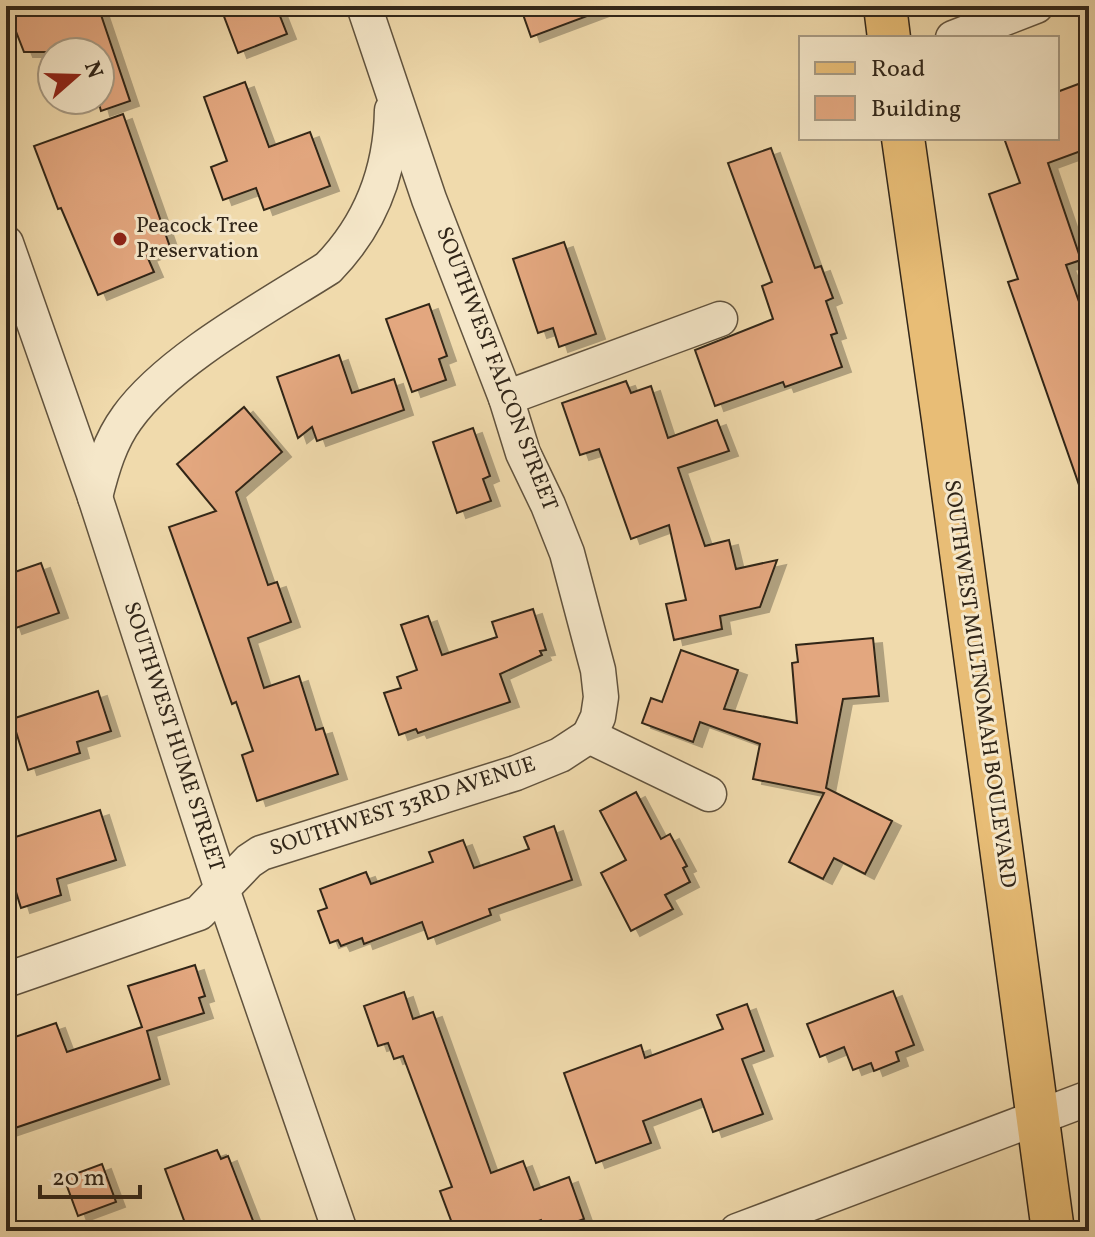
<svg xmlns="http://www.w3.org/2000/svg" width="1095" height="1237" font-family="Vollkorn,serif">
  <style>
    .building { fill: #e3a77f; stroke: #312619; stroke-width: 2; filter: url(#shadow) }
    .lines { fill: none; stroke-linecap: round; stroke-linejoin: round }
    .minor-casing { stroke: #61533e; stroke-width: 37 }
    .major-casing { stroke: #312619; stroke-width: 45 }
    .minor { stroke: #f5e7c9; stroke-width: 34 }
    .major { stroke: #e8bd76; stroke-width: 42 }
    .poi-dot { fill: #8f2418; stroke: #f5e7c9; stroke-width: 3 }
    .labels { text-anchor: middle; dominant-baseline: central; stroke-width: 6; stroke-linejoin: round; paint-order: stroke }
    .poi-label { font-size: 22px; fill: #312619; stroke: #f5e7c9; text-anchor: start }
    .street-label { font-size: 22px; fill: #312619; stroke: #f5e7c9 }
  </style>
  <defs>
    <filter id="shadow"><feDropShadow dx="9" dy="5" stdDeviation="0" flood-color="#0004"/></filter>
  </defs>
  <rect width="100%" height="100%" fill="#f0daac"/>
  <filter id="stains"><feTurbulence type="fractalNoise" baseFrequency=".0025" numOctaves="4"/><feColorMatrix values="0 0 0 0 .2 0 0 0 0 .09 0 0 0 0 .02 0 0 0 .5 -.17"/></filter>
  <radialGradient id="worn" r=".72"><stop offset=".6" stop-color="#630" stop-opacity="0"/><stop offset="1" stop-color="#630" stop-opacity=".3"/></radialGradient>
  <g class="building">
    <polygon points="6,6 98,6 130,101 101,111 98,100 100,100 100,52 24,52"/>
    <polygon points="220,6 276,6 287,34 238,53"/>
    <polygon points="520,6 605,6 606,9 531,37"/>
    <polygon points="1089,80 1089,148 1048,163 1081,260 1066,265 1089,330 1089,501 1085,502 1008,282 1018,279 989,194 1020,183 1004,138 1057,138 1057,92"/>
    <polygon points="245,82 269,147 310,132 330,186 264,210 256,188 223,200 211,167 227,161 204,97"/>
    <polygon points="123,114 170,247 147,256 154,272 98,295 61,208 58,209 34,146"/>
    <polygon points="771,148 815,268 821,266 833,298 826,301 837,333 831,335 842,367 785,387 783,382 715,406 695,350 773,319 762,286 772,282 728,163"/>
    <polygon points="564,242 596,334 559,347 553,328 538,333 513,259"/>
    <polygon points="429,304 447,356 439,359 446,380 412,392 386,319"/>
    <polygon points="339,355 352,393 394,379 404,410 317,441 312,427 298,438 277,377"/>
    <polygon points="626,381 631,393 651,386 668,438 717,420 729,451 678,468 705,546 729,540 736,569 777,560 760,607 720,616 722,629 674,640 666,604 686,600 669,525 631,539 599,449 580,455 562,403"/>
    <polygon points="244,407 282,452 236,492 268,585 277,582 291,622 248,638 264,688 299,676 316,730 323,728 338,774 257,801 242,755 253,751 236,702 232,704 169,527 216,511 177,464"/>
    <polygon points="473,428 490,476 483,479 491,501 457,513 433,442"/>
    <polygon points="41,563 59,613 13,629 6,608 6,575"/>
    <polygon points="533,609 546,650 540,651 542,655 500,674 510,702 418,733 416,729 399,735 384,693 401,688 397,677 417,670 401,625 428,616 442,655 497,637 492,622"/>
    <polygon points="873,638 879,696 843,699 826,788 892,821 865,874 834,858 823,879 789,862 824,793 753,779 760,744 700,722 693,742 642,723 651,698 662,702 681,650 738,670 724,709 797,723 792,663 798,662 796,645"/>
    <polygon points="98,691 111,731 77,742 80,753 28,770 12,719"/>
    <polygon points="636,792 661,839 670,834 687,866 683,868 690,882 665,895 673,909 631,931 601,873 626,860 600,811"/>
    <polygon points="100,810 116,860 57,879 61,895 21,908 6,860 6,840"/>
    <polygon points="554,826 572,880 489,909 491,915 428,939 422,922 364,944 362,938 341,946 338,940 330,943 318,911 327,908 320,889 366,872 371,884 433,862 429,852 463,840 474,868 529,849 524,837"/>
    <polygon points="195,965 205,996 199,998 204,1013 147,1031 160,1079 6,1131 6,1040 56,1023 67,1052 142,1027 128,986"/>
    <polygon points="893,991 914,1045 896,1052 899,1061 874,1071 871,1063 853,1070 844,1047 820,1057 807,1024"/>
    <polygon points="404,992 413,1019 433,1012 491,1173 523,1161 534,1190 569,1177 584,1219 551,1231 545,1231 541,1220 511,1231 455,1231 440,1191 452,1187 403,1056 394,1059 388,1043 378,1046 364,1006"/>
    <polygon points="747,1004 764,1051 742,1059 763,1114 713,1132 701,1099 643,1121 651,1143 596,1163 564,1073 641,1045 645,1058 723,1029 717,1015"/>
    <polygon points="217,1150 221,1159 228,1156 257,1231 188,1231 165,1169"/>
    <polygon points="102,1164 116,1202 78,1216 64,1178"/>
  </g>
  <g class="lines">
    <g class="minor-casing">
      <g id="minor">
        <polyline points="364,6 429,199 506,398 523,453 548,505 567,553 598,670 601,697 598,717 589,736"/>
        <polyline points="953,38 1036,6"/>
        <polyline points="6,243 95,497 222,889 340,1231"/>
        <polyline points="506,398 720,319"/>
        <path d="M95,497C102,469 110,441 127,418C167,361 268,306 328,268C371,224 391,171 392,110"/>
        <polyline points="589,736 709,794"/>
        <polyline points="6,980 199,913 249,861 261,853 516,773 560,755 589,736"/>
        <polyline points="737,1231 1089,1098"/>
      </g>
    </g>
    <g class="major-casing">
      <g id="major">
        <polyline points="885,6 889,38"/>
        <polyline points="903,138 943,419 1053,1231"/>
      </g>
    </g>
    <use href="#minor" class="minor"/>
    <use href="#major" class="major"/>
  </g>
  <circle class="poi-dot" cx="120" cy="239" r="8"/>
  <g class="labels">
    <g class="poi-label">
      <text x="136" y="226">Peacock Tree<tspan x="136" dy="25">Preservation</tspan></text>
    </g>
    <g class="street-label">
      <text transform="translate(496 369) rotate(69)">SOUTHWEST FALCON STREET</text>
      <text transform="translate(979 684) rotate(82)">SOUTHWEST MULTNOMAH BOULEVARD</text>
      <text transform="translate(173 737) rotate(72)">SOUTHWEST HUME STREET</text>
      <text transform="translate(403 807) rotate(-18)">SOUTHWEST 33RD AVENUE</text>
    </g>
  </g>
  <rect width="1095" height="1237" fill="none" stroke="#f0daac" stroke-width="32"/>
  <rect x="8" y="8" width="1079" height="1221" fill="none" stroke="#312619" stroke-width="4"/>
  <rect x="16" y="16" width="1063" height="1205" fill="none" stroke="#312619" stroke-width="2"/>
  <rect x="799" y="36" width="260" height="104" fill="#f5e7c9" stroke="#a79a83" stroke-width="2"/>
  <rect x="815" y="62" width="40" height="12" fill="#e8bd76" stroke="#a79a83" stroke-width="2"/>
  <text x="871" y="76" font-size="24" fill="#312619">Road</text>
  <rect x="815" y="96" width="40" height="24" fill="#e3a77f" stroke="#a79a83" stroke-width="2"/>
  <text x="871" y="116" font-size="24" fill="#312619">Building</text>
  <g transform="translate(76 76) rotate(70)"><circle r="38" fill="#f5e7c9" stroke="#a79a83" stroke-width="2"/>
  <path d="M0-6L14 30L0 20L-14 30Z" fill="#8f2418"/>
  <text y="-12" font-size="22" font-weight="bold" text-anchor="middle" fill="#312619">N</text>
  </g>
  <path d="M40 1185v12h100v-12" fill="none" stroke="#312619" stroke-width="4"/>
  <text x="52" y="1185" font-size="24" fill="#312619" stroke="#f5e7c9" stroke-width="6" paint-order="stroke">20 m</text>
  <rect width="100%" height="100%" filter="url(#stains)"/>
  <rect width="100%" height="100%" fill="url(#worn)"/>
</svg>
